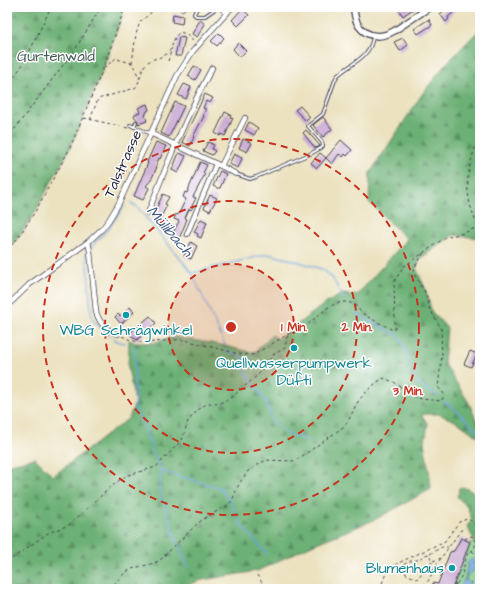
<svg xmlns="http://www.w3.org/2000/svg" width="487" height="596" font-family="'Architects Daughter',sans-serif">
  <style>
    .forest { fill: url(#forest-firs); stroke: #476958 }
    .park { fill: url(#park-crowns); stroke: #547862 }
    .water { fill: url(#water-ripples); stroke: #48628a }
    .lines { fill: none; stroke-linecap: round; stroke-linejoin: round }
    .stream { stroke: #6da3da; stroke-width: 1.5 }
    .building { fill: #cbaad4 }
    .service-casing { stroke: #403f4f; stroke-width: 4 }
    .minor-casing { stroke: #403f4f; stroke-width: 6 }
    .tertiary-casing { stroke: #403f4f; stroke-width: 8 }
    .path { stroke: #403f4f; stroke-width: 1; stroke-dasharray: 3 3; stroke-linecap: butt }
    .service { stroke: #fff; stroke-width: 2 }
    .minor { stroke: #fff; stroke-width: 4.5 }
    .tertiary { stroke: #fff; stroke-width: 5.5 }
    .path-bridge { stroke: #403f4f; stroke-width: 1; stroke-dasharray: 3 3; stroke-linecap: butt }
    .ring { fill: none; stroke: #c8321e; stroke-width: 2; stroke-dasharray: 7 5 }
    .culture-dot { fill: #0f9aa8; stroke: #fff; stroke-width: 1.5 }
    .labels { text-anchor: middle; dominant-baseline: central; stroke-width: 3; stroke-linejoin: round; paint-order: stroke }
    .park-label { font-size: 15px; fill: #455e56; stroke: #fff }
    .street-label { font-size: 15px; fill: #22223b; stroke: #fff }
    .culture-label { font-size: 15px; fill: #0d838f; stroke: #fff }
    .water-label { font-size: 16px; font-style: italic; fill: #445c83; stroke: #fff }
    .centre { fill: #c8321e; stroke: #fff; stroke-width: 2 }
    .ring-label { font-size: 12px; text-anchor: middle; font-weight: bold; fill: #c8321e; stroke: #fff; stroke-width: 3; stroke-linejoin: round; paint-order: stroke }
  </style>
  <defs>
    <pattern id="forest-firs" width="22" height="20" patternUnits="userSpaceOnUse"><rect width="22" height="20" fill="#6cb075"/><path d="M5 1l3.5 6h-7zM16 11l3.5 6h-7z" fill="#588f61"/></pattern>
    <pattern id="park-crowns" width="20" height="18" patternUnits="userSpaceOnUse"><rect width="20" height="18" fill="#85cd89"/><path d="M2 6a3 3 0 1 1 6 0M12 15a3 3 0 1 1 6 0" fill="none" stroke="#73b077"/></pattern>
    <pattern id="water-ripples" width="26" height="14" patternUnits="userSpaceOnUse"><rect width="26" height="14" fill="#6da3da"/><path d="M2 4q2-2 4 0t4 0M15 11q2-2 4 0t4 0" fill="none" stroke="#5984b2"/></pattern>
  </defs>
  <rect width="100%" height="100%" fill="#fff"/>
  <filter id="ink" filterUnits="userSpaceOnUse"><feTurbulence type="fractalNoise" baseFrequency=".025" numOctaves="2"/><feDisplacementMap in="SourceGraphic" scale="8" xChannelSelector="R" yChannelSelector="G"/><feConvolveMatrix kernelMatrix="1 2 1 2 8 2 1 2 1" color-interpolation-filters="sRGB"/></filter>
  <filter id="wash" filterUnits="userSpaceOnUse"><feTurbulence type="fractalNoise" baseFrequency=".012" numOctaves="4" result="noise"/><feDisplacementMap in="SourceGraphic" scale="16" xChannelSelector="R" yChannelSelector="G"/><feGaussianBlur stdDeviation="0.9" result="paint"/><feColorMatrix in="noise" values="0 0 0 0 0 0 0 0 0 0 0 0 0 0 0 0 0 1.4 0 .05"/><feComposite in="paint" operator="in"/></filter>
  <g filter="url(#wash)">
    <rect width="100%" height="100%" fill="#ece2c0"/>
    <g class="forest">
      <polygon points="7,7 125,7 103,69 70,148 36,210 18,238 7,250"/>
      <polygon points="480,29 480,238 453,235 421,258 416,268 425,288 432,312 447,328 444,363 469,403 480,429 480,434 477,436 457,422 439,414 424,414 422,416 428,424 426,436 424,442 430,477 431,489 374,520 314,544 257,571 202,580 175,589 7,589 7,465 35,458 53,476 129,418 135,403 128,368 129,340 136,343 152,343 175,337 217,344 250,352 257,351 260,346 272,335 278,339 323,305 342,294 357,295 407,239 369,202 370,173 423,93 445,65"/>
      <polygon points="461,487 468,489 474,493 473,497 476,501 477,504 480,506 478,511 480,516 480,546 476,544 467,526 472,520 467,506 457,497 459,491 458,489"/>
    </g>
    <polygon class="park" points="471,542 480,546 480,589 452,589"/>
    <polygon class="water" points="471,559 473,559 476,567 472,572 467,575 466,580 475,588 471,589 466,586 464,589 458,589 465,579 468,562"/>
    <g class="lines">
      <g class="stream">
        <polyline points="267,11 275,11 279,7"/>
        <polyline points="131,203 136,206 144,215 192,273 225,345"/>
        <polyline points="91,247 108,229 124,206"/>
        <polyline points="88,250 86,255 88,271 91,312 93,320 108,335 119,342 125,343"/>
        <polyline points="192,273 268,254 300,262 324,270 333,279 344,299"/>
        <polyline points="356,314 397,335 402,342 415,378 420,385 438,396"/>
        <polyline points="134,347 135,350 135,410 144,426 152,450 161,471 159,489 175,537 189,568"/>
        <polyline points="225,350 244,358 241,365 267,403 271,419 287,434 308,440"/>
        <polyline points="244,358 251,358"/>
        <polyline points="443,401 455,409 478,432"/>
        <polyline points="161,471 220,488 229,500 241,525 267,554"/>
        <polyline points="475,588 478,589"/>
      </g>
    </g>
    <g id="blocks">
      <g class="building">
        <polygon points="401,7 416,7 403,16 398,9"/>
        <polygon points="449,7 454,12 448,17 449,19 446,22 440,14"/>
        <polygon points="242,9 249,15 238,26 232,20"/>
        <polygon points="173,14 183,16 182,24 172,22"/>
        <polygon points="429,19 432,25 418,34 414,29"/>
        <polygon points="200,20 205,24 197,37 192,34"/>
        <polygon points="219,33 224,38 217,46 211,41"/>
        <polygon points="179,37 185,38 181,56 175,56"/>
        <polygon points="403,38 408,45 400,51 394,42"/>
        <polygon points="238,43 246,51 240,57 233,49"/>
        <polygon points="194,66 201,70 195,80 188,76"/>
        <polygon points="184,84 191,87 186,99 178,95"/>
        <polygon points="205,94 213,98 210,103 206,101 203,108 206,109 203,115 204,116 193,137 194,137 190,146 182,142"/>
        <polygon points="175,102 184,106 169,137 161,133"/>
        <polygon points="147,104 149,110 147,111 145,116 147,121 138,124 138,121 134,116 135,114 140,112 138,108"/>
        <polygon points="300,106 310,117 306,121 295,110"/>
        <polygon points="225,112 231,115 230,117 233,118 225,136 221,134 220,136 215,133"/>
        <polygon points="323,117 332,129 323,137 313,125"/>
        <polygon points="249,122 258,128 254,135 245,130"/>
        <polygon points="306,130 320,146 318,147 315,148 303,133"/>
        <polygon points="243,139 252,143 247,152 239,148"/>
        <polygon points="341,140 352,150 347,156 345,154 343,157 339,154 332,164 326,158"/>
        <polygon points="156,142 166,146 160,159 159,158 156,166 157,167 151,180 146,186 149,188 143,200 134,196 148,163 147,162"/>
        <polygon points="208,142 214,145 212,149 215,151 212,155 203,151"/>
        <polygon points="179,153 186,156 178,173 172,170"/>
        <polygon points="320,153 326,158 317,168 311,163"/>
        <polygon points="234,154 242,158 238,168 229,164"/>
        <polygon points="200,162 207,165 203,173 205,174 193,197 196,198 192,206 193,207 191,210 189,209 185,218 187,219 179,239 169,234 172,230 174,231 179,221 174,219 176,214 178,215 186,199 183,197 185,192 187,193"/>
        <polygon points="220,171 226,174 220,188 217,188 213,186"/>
        <polygon points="163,194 169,197 165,204 167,205 159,221 152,218"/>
        <polygon points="210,195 217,198 210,211 204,208"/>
        <polygon points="201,219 207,222 201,238 197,236 198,234 194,232"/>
        <polygon points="191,242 197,246 191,259 184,256"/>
        <polygon points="130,307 134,312 121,324 115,317 118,314 120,316"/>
        <polygon points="150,316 156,323 137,340 129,334"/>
        <polygon points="470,351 477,354 471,367 464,364"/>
        <polygon points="461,538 470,542 452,589 431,589 433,583 438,584 450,552 454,551"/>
      </g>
    </g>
  </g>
  <g filter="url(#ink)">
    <use href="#blocks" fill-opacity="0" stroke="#403f4f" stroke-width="1"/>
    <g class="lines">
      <g class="service-casing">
        <g id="service">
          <polyline points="197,8 194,14 196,16 205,16 218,7"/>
          <polyline points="130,125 149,133"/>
          <polyline points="134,127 136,122"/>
          <path d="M236,174L250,179L256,177L310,154L321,148L323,146L322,142L308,126L323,114L335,80L337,76C351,63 370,58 373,37"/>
          <polyline points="480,378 480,392"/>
          <polyline points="412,589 413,588"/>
        </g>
      </g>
      <g class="minor-casing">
        <g id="minor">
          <polyline points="220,7 227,13"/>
          <polyline points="182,8 183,7"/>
          <polyline points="150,133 221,166 245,118"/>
          <polyline points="221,166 236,174"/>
          <path d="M148,213C167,164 187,114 212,68"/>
          <polyline points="187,234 216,164"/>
          <path d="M88,242L90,251L96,312C100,324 106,330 118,334"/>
          <polyline points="7,306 30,284 88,242 102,229 109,220 119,203 177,76 193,51 232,7"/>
        </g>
      </g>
      <g class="tertiary-casing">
        <path id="tertiary" d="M354,7C354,31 372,43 394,31L430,7"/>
      </g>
      <g class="path">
        <polyline points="168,61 172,48"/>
        <polyline points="132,63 136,34 140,22 154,10 158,11"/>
        <polyline points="104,68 116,58 120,60 132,63 140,79"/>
        <polyline points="7,86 24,63 51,7"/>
        <polyline points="84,118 128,128"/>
        <path d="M91,120V117L98,99L135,88C141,81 140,72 145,65C150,58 159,59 165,55C175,49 170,40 180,32L186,34L194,42"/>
        <path d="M480,136C464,174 463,194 480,231"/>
        <polyline points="7,139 76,48 101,7"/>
        <polyline points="478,227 480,222"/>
        <polyline points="7,250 18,238 36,210 70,148 103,69 125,7"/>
        <path d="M122,336C145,349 162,338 185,340L239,354L253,355L290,333L300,331L327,308L337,303L345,302L351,303L356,306L361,312L368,317L393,330L395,329V324L394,282L403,267L446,237L464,233L473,229H479"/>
        <polyline points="472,551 480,558"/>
        <polyline points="430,554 442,547 448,547"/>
        <polyline points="433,561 441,558"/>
        <polyline points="7,562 48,533 69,525 112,486 121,479 128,475 156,467 182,440 188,421 198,410 206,404 209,403 218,404 232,397 258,375 274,354 285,348 287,337 289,333"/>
        <path d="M423,572L425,566L431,564L432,561L429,554L425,555C422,558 414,562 410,561L403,565L406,574L417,579L423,572L432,568L441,572"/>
        <polyline points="257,575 266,589"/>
        <polyline points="417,587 422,586 429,580 434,568 461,530 465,529"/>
        <path d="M110,589C117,582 122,573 132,569C140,566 150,565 159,561L198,523L208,516L227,506L232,501L239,484L248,471L266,460L294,461L298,459L342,428C350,421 352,412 357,403C364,393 373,385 383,378L394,382L412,396L422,399L441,401L443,398L444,394L438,387L442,356L441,328L429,308L428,300L424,290L415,276L414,271L415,267L424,252"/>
        <polyline points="380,589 388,568 445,541 459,522 467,519 470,520 475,525 480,536"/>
        <polyline points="454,589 462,575 466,557 468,553 474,549 476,543 474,537 471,536 465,539"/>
        <polyline points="467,589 475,577 480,574"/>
      </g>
      <use href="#service" class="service"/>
      <use href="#minor" class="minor"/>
      <use href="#tertiary" class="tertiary"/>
      <polyline class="path-bridge" points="454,584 466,589"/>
    </g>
  </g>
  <circle cx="231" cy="327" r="63" fill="#c8321e" fill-opacity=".12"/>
  <g class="ring">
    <circle cx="231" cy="327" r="63"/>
    <circle cx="231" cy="327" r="126"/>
    <circle cx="231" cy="327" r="188"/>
  </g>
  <g class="culture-dot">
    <circle cx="126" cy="315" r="4"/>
    <circle cx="294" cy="348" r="4"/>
    <circle cx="452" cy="568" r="4"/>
  </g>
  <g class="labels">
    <g class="park-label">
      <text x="56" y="56">Gurtenwald</text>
    </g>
    <g class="street-label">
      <text transform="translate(123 164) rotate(-66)">Talstrasse</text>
    </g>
    <g class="culture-label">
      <text x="126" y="330">WBG Schrägwinkel</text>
      <text x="294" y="363">Quellwasserpumpwerk<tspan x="294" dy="17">Düfti</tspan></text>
      <text x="444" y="568" text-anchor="end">Blumenhaus</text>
    </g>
    <g class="water-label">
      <text transform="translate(170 231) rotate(49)">Mülibach</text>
    </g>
  </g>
  <circle cx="231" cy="327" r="6" class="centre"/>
  <g class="ring-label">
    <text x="294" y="331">1 Min.</text>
    <text x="357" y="331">2 Min.</text>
    <text x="408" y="395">3 Min.</text>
  </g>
  <rect width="487" height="596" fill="none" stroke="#fff" stroke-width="24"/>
</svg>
